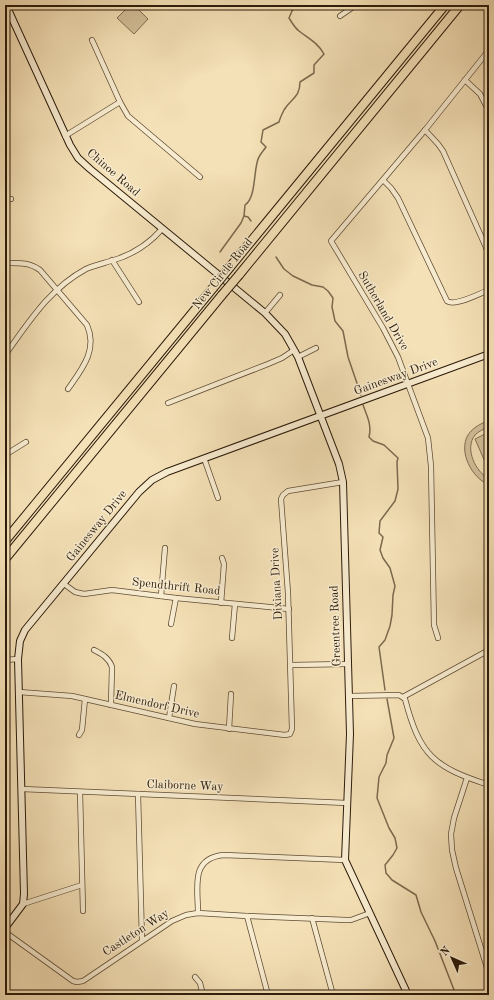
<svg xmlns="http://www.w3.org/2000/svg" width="494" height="1000" font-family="'Old Standard TT',serif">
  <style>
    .green { fill: #d3bf9a; stroke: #7f6d52 }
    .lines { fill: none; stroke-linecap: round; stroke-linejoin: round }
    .stream { stroke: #7b6a4e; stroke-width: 1.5 }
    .street-casing { stroke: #5e4c35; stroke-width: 6 }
    .secondary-casing { stroke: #2b1b0a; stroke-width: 8 }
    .highway-casing { stroke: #2b1b0a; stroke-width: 10 }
    .street { stroke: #f8ecd0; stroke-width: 4.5 }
    .secondary { stroke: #f8ecd0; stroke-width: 6 }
    .highway { stroke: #f5e1b7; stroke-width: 8 }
    .highway-bridge-casing { stroke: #2b1b0a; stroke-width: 10; stroke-linecap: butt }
    .highway-bridge { stroke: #f5e1b7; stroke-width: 8 }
    .labels { text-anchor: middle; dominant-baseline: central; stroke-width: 3; stroke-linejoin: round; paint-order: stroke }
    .street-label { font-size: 12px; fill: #2b1b0a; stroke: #f8ecd0 }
  </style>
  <rect width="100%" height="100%" fill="#f5e1b7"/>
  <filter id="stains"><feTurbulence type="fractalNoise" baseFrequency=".005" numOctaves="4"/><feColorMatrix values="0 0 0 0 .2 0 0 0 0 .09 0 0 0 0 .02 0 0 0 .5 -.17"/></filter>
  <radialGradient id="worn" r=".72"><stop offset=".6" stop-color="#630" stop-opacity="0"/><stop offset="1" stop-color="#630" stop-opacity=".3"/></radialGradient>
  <g class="green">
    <polygon points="130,5 134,5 148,19 134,34 117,18"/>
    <path d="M489,420V427C484,429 479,431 475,435C464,449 476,472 489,479V485C472,478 458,452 468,435C473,427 481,424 489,420Z"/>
    <polygon points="489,432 489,471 475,439"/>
  </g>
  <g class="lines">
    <g class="stream">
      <path d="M251,221L248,217L244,216L245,205C257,197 253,167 259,157C261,153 264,150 266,147L261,142L263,130L279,122C280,118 282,114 284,110C291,98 300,98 300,82L314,73V65L324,54C318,43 309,39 299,31C295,28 292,23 289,18L292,11L297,5"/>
      <polyline points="220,252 241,223 244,216"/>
      <polyline points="276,257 284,269 293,276 312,285 323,287 328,291 333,298 332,307 335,321 343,331 348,357 361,395"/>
      <path d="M363,405C367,416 372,425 369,437L373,441L384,445L398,458L397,462L398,489L395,501L380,521L379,533L383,537L380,550L383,558L390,568L395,586L393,595L392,615L390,626L385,640L379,647L385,690"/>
      <polyline points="387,699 394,738 387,755 386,763 379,777 377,798 389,828 395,838 397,848 393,855 385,865 386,873 392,880 416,895 421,912 435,941 456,995"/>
    </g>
    <g class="street-casing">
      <g id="street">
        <polyline points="340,16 356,5"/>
        <polyline points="92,40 120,102 128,116 200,177"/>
        <polyline points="465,80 480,94 489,111"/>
        <polyline points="425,130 438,144 443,151 489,254"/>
        <polyline points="65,136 120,102"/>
        <path d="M383,180L391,188L398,198L447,301C455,307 480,293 489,290"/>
        <polyline points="5,199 11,199"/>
        <polyline points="112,260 139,302"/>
        <path d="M5,263C18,263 29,262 40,270L87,325C98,350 82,369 68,389"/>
        <polyline points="265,313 280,295"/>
        <path d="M5,355C29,322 49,289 86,269C95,265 105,263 114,260C134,254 149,244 162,229"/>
        <polyline points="298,357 316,348"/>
        <polyline points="168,403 268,364 282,358 294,350"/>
        <polyline points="5,455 26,442"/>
        <polyline points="204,458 218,498"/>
        <polyline points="64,584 75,592 84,594 112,590 176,598 289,609"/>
        <polyline points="161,596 165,548"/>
        <polyline points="221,603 224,564 222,558"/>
        <polyline points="171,624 176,598"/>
        <polyline points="232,638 235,604"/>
        <polyline points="438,638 434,625 431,466 428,438 398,357 383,328 331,241 425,130 489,50"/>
        <path d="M94,650C102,654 109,658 112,667L111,705"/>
        <polyline points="5,660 18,659"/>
        <polyline points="291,665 348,664"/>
        <polyline points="19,692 72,696 195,724 285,735 290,734 292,729 288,593 281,499 283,495 288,491 343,482"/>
        <path d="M349,696L399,695L405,699C420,756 434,767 489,785"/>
        <polyline points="403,697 489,650"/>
        <polyline points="169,718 174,686"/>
        <polyline points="229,729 231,694"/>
        <polyline points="79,735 82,730 85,699"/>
        <polyline points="467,778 454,818 451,834 452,850 456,868 489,974"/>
        <polyline points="22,789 347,803"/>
        <polyline points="80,792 83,911"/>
        <polyline points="138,794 142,940"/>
        <polyline points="23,904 82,885"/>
        <path d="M198,913C198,887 190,859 223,855L345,860"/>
        <polyline points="247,916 268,995"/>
        <polyline points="312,918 333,995"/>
        <polyline points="5,932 73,981 77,982 83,981 172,921 186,915 198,913 247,916 346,920 351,920 370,913"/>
        <polyline points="195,977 200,983 203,995"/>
      </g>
    </g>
    <g class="secondary-casing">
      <g id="secondary">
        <polyline points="6,5 70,145 78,158 90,169 265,313 285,334 298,357 339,464 343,482 350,734 345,860 408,995"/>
        <polyline points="5,928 23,904 24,894 18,659 20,641 25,630 139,492 152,480 167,472 489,354"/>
      </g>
    </g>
    <g class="highway-casing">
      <g id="highway">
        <polyline points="230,267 445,5"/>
        <polyline points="239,275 460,5"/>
        <polyline points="5,541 213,288"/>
        <polyline points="5,559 222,295"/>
      </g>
    </g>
    <use href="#street" class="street"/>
    <use href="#secondary" class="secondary"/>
    <use href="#highway" class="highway"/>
    <g class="highway-bridge-casing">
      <g id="highway-bridge">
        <polyline points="213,288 230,267"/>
        <polyline points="222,295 239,275"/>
      </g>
    </g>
    <use href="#highway-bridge" class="highway-bridge"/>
  </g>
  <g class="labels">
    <g class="street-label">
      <text transform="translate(113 173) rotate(41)">Chinoe Road</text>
      <text transform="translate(223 274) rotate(-51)">New Circle Road</text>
      <text transform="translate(383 311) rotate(60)">Sutherland Drive</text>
      <text transform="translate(396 377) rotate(-20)">Gainesway Drive</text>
      <text transform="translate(97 526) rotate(-51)">Gainesway Drive</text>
      <text transform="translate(277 584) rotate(-93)">Dixiana Drive</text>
      <text transform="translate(176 587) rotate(6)">Spendthrift Road</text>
      <text transform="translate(336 626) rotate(-92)">Greentree Road</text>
      <text transform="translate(157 705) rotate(13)">Elmendorf Drive</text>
      <text transform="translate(185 786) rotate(2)">Claiborne Way</text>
      <text transform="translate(136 933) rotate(-33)">Castleton Way</text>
    </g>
  </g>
  <rect width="494" height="1000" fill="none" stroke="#f5e1b7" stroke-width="20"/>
  <rect x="6" y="6" width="482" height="988" fill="none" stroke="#2b1b0a" stroke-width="2"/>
  <rect x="10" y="10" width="474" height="980" fill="none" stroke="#2b1b0a"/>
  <g transform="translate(452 958) rotate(315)" stroke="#f8ecd0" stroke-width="3" paint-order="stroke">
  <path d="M0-3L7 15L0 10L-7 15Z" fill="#2b1b0a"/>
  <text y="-6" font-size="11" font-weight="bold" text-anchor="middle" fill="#2b1b0a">N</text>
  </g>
  <rect width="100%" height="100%" filter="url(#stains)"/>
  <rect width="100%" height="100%" fill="url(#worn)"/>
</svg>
